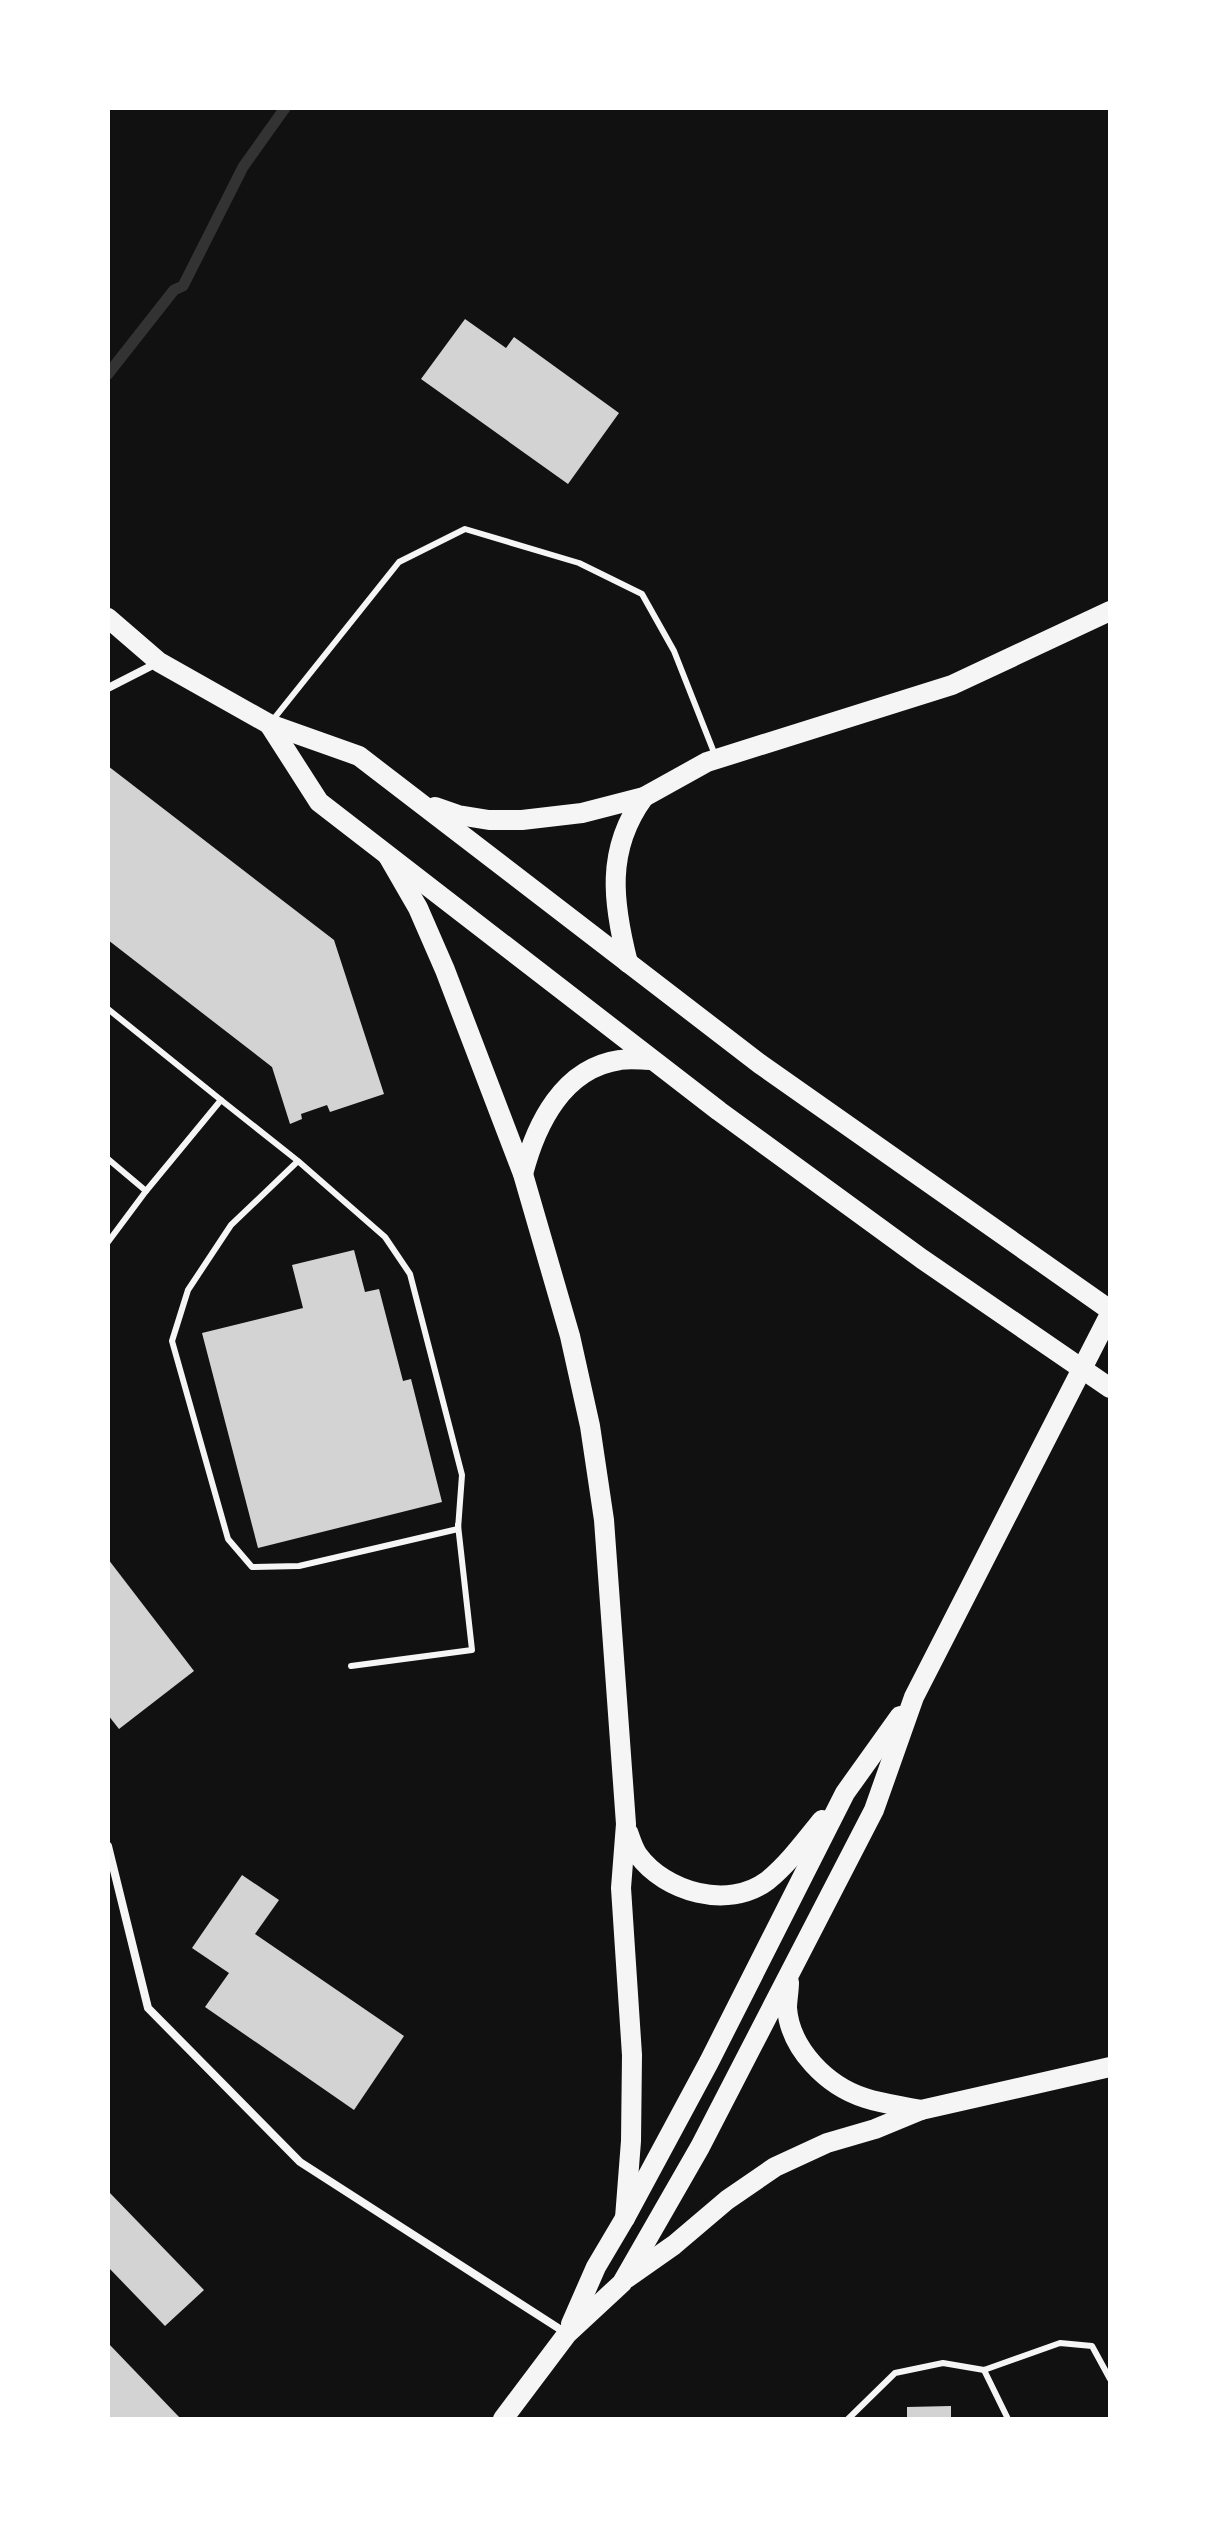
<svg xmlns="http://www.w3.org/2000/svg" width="1218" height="2527" font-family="Jost,sans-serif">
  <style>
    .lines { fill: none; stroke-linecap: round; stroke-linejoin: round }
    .stream { stroke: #333; stroke-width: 11 }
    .building { fill: #d3d3d3 }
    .service { stroke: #f5f5f5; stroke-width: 6 }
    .minor { stroke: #f5f5f5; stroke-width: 8 }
    .primary { stroke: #f5f5f5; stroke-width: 20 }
  </style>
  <rect width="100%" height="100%" fill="#111"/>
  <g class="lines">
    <polyline class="stream" points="108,374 174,290 183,286 243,167 285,108"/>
  </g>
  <g class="building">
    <polygon points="465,319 506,348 514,337 619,413 568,484 421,379"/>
    <polygon points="108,766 334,940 384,1094 330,1112 327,1105 301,1114 302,1119 290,1124 272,1067 108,940"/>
    <polygon points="354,1250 365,1292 379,1289 403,1381 411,1379 442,1502 258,1548 202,1333 303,1308 292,1265"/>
    <polygon points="108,1559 194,1671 119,1729 108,1715"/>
    <polygon points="242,1875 279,1900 255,1934 404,2036 354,2110 205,2007 229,1973 192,1948"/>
    <polygon points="108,2191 204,2290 165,2326 108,2267"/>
    <polygon points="108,2343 181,2419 108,2419"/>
    <polygon points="951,2406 951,2419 907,2419 907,2407"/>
  </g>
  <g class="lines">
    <g class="service">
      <polyline points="272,721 399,562 465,529 579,563 642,594 674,651 715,755"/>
      <polyline points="108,1009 221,1100 146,1191 108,1159"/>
      <polyline points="221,1100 298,1161 385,1237 410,1274 462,1475 458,1529 299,1566 252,1567 228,1539 172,1341 188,1290 231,1225 298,1161"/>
      <polyline points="108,1242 146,1191"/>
      <polyline points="351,1666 472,1650 458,1525"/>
      <polyline points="984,2370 1008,2419"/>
      <polyline points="848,2419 895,2373 943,2363 984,2370 1060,2343 1092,2346 1110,2379"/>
    </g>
    <g class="minor">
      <polyline points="108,688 157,663"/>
      <polyline points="108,1846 148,2008 300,2162 566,2333"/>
    </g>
    <g class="primary">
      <polyline points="108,618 159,662 269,724 359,756 760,1064 1110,1310"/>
      <polyline points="269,724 319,802 719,1111 922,1259 1110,1388"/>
      <polyline points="435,807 458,815 489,820 522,820 582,813 644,797 707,762 952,685 1110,611"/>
      <polyline points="388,856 418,908 445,970 523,1174 570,1336 590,1426 604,1520 626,1824 621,1888 632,2055 631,2141 625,2218"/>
      <path d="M628,963C613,904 605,850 644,797"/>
      <path d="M523,1174C536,1124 563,1068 620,1060C631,1058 642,1060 652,1060"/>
      <path d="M628,1832C631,1840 633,1848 638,1855C665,1892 728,1910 767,1881C788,1864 805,1841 822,1820"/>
      <path d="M789,1982C789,1991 787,2000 787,2008C790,2049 827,2086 865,2098C883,2104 903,2106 921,2110"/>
      <polyline points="627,2278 674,2245 727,2200 775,2167 827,2143 875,2129 921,2110 1110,2067"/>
      <polyline points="571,2324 596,2267 625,2218 709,2062 845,1793 900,1716"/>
      <polyline points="503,2419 567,2334 622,2283 700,2147 874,1810 914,1697 1110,1314"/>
    </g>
  </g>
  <rect width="1218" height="2527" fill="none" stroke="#ffffff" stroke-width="220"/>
</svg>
